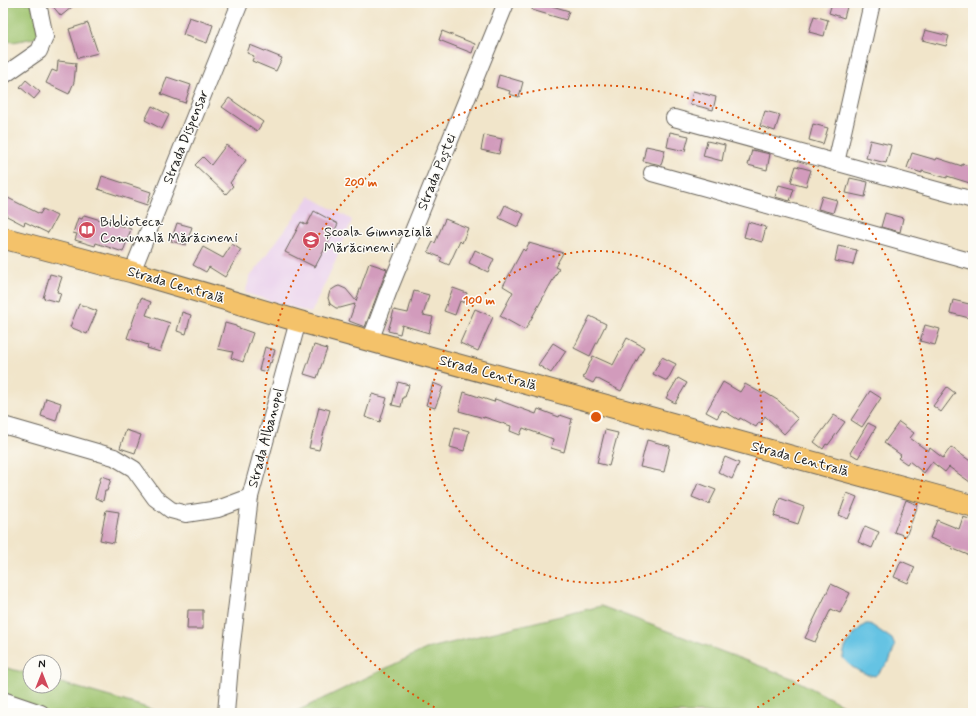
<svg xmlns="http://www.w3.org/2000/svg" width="976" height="716" font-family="Mynerve,sans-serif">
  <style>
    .built { fill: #ead1ec }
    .green { fill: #9ec36d; stroke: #5d7044 }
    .water { fill: #65c3e3; stroke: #407080 }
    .building { fill: #d29bbc }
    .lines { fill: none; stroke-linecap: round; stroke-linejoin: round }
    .minor-casing { stroke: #676259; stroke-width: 18 }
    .major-casing { stroke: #676259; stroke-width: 23 }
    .minor { stroke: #fff; stroke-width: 16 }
    .major { stroke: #f4c26a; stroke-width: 21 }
    .ring { fill: none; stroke: #de560d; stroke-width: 2; stroke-dasharray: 2 4 }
    .labels { text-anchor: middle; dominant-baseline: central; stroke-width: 3; stroke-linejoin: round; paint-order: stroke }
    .street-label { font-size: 14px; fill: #1c1c1c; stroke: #fdfcf7 }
    .poi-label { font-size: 14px; fill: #1c1c1c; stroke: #fdfcf7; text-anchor: start }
    .centre { fill: #de560d; stroke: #fdfcf7; stroke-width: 2 }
    .ring-label { font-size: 12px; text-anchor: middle; font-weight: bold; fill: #de560d; stroke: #fdfcf7; stroke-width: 3; stroke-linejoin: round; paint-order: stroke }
  </style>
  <rect width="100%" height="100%" fill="#fdfcf7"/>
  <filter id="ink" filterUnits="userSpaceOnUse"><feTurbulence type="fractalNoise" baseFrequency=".025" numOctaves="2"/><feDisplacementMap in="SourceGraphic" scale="8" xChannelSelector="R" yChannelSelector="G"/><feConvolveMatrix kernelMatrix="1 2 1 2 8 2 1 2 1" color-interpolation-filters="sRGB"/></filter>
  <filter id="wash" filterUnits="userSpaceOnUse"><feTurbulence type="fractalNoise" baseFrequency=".012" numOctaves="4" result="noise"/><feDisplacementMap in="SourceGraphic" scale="16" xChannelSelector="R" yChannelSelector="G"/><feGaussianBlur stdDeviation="0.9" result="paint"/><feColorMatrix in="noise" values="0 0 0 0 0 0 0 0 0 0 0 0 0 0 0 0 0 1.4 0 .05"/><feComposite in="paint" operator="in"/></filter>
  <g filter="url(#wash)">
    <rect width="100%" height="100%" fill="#f1e5ca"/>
    <polygon class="built" points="310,196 352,220 336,260 311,313 245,293 250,277"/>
    <g class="green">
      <polygon points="3,3 33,3 40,37 13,42 3,40"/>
      <polygon points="601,606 792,678 858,713 293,713 426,649"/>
      <polygon points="3,667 30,674 30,686 54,686 54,681 138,705 162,713 3,713"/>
    </g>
    <path class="water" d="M866,624H870L892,639L895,646L889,662L875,676C862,674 851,668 843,658C843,655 844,651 845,648C849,640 858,628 866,624Z"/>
    <g id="blocks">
      <g class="building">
        <polygon points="50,3 77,3 61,16"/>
        <polygon points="534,3 542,3 569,11 566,20 532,10"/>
        <polygon points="832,3 848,3 844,18 829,13"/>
        <polygon points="814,16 828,20 824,36 809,32"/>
        <polygon points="189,17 213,25 207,43 183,35"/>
        <polygon points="88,23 98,53 78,58 69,29"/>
        <polygon points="925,30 949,36 946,46 922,40"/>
        <polygon points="442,31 475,44 472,53 439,40"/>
        <polygon points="250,45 282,58 276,71 252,61 254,56 247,53"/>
        <polygon points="58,61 76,63 74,82 69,94 46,83 52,70 57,72"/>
        <polygon points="499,75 523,82 519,97 509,94 510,91 496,87"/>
        <polygon points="167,77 191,85 185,103 161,94"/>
        <polygon points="26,80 40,92 34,99 20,87"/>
        <polygon points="693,91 716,97 713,110 690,104"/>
        <polygon points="229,98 263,122 257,131 222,107"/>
        <polygon points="152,106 169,115 162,129 145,120"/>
        <polygon points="765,111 780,115 775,131 760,126"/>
        <polygon points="813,124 828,128 823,144 809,140"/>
        <polygon points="670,132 689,136 685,151 667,147"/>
        <polygon points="484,135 502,139 499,154 481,150"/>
        <polygon points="870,140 891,145 886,163 866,158"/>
        <polygon points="707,141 725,145 722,161 703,156"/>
        <polygon points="226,145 246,160 230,183 233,186 226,194 195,165 203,157 211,165"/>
        <polygon points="646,146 665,150 661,165 643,161"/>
        <polygon points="752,150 770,154 767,170 748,165"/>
        <polygon points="912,153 936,160 937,158 962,166 962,164 973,167 973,184 947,176 947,178 922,171 922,173 907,168"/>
        <polygon points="796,166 811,170 806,186 791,182"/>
        <polygon points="102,176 151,192 147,205 98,189"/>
        <polygon points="850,178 868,182 865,197 846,193"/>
        <polygon points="779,185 794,189 790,201 775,197"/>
        <polygon points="822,196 837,200 833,213 818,209"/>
        <polygon points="6,197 40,214 43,209 57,216 48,233 25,222 24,225 3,214 3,202"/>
        <polygon points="505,205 524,214 518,227 499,218"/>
        <polygon points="314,211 338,224 315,267 285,252 301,222 307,225"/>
        <polygon points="885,213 903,218 900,232 881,227"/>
        <polygon points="84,215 131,229 123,252 96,243 95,246 75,240 77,234 73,233 78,218 82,219"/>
        <polygon points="445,219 468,228 462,243 460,241 449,265 440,261 442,258 428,252 433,242 435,243"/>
        <polygon points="748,222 766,227 762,242 744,237"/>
        <polygon points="177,223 192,227 186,245 171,241"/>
        <polygon points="529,243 563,253 555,267 559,269 525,330 500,316 513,292 503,286 523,249 525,251"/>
        <polygon points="232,244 241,250 225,277 209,267 206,272 193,265 203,247 223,258"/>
        <polygon points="838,246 857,250 853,265 835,261"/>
        <polygon points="475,250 494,259 488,272 469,263"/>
        <polygon points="369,263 387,269 365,327 349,321 355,304 340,308 336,308 330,304 328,298 330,291 336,287 339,286 346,289 356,301"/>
        <polygon points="50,274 62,277 57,292 61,293 58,302 43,298"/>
        <polygon points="453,288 467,293 464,303 460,301 455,315 444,311"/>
        <polygon points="414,291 429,295 423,315 433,317 429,333 402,325 400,334 388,331 394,310 408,313"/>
        <polygon points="141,298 151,302 146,315 170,323 160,352 147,348 148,345 127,338"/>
        <polygon points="953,300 973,305 973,319 950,313"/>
        <polygon points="79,304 97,311 87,334 70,327"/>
        <polygon points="475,309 493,317 478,351 460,343"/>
        <polygon points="182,312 191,315 186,334 177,331"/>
        <polygon points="590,316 606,324 590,356 574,348"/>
        <polygon points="225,323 236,326 236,327 253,333 243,362 231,358 233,352 218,349"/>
        <polygon points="925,325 940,329 935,345 920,341"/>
        <polygon points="627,338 644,347 621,391 596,378 593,383 583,378 593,356 613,365"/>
        <polygon points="553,343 566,351 551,373 538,365"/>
        <polygon points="314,345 327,349 317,378 304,374"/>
        <polygon points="265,347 275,350 271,363 270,362 267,372 259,370"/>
        <polygon points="662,357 676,364 667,381 653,374"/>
        <polygon points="678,378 687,383 675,403 666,398"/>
        <polygon points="398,382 409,385 405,397 403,397 401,407 392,405"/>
        <polygon points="723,382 740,392 745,384 763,394 764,392 779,401 798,419 784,434 765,416 761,423 759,422 756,427 740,418 739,420 722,410 717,418 706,412"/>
        <polygon points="433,383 443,387 435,408 426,405"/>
        <polygon points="947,387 955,393 941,412 933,406"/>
        <polygon points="870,391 881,398 862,427 851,420"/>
        <polygon points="464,392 494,402 495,399 536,414 538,409 559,417 560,415 572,419 564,452 551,448 553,439 523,428 520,435 510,431 511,426 484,417 484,418 459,411"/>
        <polygon points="372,394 387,398 380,422 365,417"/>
        <polygon points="46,398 61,403 56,421 41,416"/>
        <polygon points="319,407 330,410 319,450 309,448"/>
        <polygon points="834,415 845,422 828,445 826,444 823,449 814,442"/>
        <polygon points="899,422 914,433 910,438 928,451 930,448 943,458 951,447 973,463 973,477 970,482 949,467 945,472 932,462 924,473 909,461 907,464 898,458 901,455 884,443"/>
        <polygon points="868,423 876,427 858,458 850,453"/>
        <polygon points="455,427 469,431 464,451 450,447"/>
        <polygon points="126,430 141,435 135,453 120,448"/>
        <polygon points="605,430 618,433 609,466 597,463"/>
        <polygon points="647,440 670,446 664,472 640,467"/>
        <polygon points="725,457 739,463 732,479 718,472"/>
        <polygon points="101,476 111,479 107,491 105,491 103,501 95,498"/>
        <polygon points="698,483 716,490 709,504 692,497"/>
        <polygon points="847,493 857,497 848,519 839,515"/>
        <polygon points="780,498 804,507 798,524 774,516"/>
        <polygon points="906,500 918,505 906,536 894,532"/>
        <polygon points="106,510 119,512 114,543 100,540"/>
        <polygon points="963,517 973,520 973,557 951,548 952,547 930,538 937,520 959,529"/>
        <polygon points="865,526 879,532 872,548 858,542"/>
        <polygon points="901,561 915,567 908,583 894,577"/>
        <polygon points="831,584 850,593 840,613 831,609 815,642 805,638"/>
        <polygon points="188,610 203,610 203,629 187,629"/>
      </g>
    </g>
  </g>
  <g filter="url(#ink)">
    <use href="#blocks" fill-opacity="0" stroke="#676259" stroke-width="1"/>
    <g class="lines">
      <g class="minor-casing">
        <g id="minor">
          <polyline points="3,76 39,51 45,37 38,3"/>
          <polyline points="674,118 973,200"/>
          <polyline points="836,163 872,3"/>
          <polyline points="652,173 973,262"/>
          <polyline points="132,272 240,3"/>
          <polyline points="370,341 389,290 506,3"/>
          <polyline points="3,425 114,457 134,469 155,498 171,510 186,514 218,509 250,497"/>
          <polyline points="3,700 41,713"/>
          <polyline points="226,713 231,652 250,497 298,321"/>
        </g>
      </g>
      <g class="major-casing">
        <polyline id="major" points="3,238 132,272 298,321 973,506"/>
      </g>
      <use href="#minor" class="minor"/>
      <use href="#major" class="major"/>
    </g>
  </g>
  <g class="ring">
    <circle cx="596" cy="417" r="166"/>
    <path d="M445 713A332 332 0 1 1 747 713"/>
  </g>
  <defs>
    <g id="library-disc" transform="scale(0.9)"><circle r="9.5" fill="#d1495b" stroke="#fdfcf7"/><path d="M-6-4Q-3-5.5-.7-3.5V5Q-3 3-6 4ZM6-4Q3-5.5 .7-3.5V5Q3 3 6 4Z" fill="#fff"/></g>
    <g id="school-disc" transform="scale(0.9)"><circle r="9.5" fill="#d1495b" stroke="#fdfcf7"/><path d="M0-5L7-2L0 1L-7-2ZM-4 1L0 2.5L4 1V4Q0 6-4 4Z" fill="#fff"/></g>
  </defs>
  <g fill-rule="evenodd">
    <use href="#library-disc" x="87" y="230"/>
    <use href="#school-disc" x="311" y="240"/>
  </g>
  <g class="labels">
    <g class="street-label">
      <text transform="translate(186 137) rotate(-68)">Strada Dispensar</text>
      <text transform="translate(437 172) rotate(-68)">Strada Poștei</text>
      <text transform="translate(176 285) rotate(16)">Strada Centrală</text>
      <text transform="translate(488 373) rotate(15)">Strada Centrală</text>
      <text transform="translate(266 438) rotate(-75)">Strada Albanopol</text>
      <text transform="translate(800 459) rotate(15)">Strada Centrală</text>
    </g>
    <g class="poi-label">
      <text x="100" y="222">Biblioteca<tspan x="100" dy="16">Comunală Mărăcineni</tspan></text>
      <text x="324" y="232">Școala Gimnazială<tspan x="324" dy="16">Mărăcineni</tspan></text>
    </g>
  </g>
  <circle cx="596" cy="417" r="6" class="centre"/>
  <g class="ring-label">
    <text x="361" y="186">200 m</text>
    <text x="479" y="304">100 m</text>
  </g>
  <rect width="976" height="716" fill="none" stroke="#fdfcf7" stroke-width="16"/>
  <g transform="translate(42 674)"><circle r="19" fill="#fdfcf7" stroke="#a3a29f"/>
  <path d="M0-3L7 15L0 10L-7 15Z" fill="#d1495b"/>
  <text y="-6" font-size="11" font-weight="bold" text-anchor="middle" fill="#1c1c1c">N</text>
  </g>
</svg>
